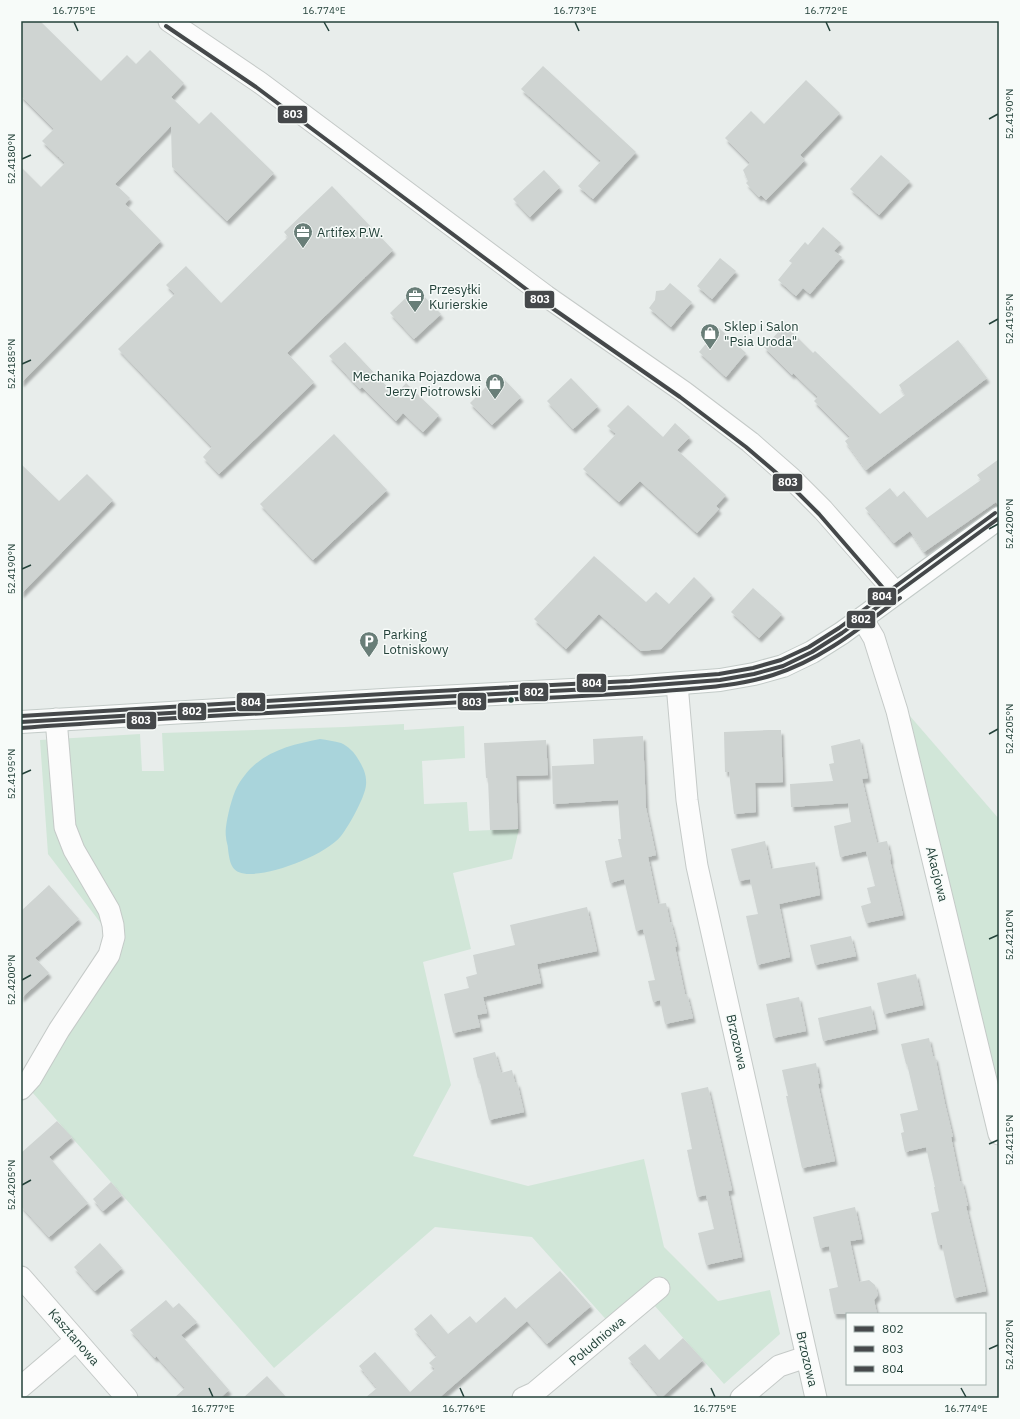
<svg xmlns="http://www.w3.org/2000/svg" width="1020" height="1419" font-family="'IBM Plex Sans',sans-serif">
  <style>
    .green { fill: #d1e6d8 }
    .water { fill: #a9d4db }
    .building { fill: #cfd4d2; filter: url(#shadow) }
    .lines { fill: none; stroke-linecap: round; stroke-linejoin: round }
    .street-casing { stroke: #c5cac8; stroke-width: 23 }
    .secondary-casing { stroke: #c3cbc8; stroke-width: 24 }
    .street { stroke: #fcfcfc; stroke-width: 21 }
    .secondary { stroke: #fcfcfc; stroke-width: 22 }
    .bus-1-casing { stroke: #f7fbf9; stroke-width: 7 }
    .bus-2-casing { stroke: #f7fbf9; stroke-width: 7 }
    .bus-3-casing { stroke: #f7fbf9; stroke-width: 7 }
    .bus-1 { stroke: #45484a; stroke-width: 4 }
    .bus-2 { stroke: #45484a; stroke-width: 4 }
    .bus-3 { stroke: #45484a; stroke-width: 4 }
    .ticks { fill: none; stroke: #24423a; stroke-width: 1.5 }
    .bus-dot { fill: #24423a; stroke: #f7fbf9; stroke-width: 1.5 }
    .labels { text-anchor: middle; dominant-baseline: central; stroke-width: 3; stroke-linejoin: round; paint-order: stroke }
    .poi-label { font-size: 13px; fill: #24423a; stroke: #f7fbf9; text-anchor: start }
    .street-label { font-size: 13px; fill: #24423a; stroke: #f7fbf9 }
    .line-badge { stroke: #f7fbf9; stroke-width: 1.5 }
    .badge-label { font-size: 11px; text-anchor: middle; font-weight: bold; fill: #fff }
    .neatline { fill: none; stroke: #24423a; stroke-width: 1.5 }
    .ticks-label { font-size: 10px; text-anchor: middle; fill: #24423a }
  </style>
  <defs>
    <filter id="shadow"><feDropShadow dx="2.5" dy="4.5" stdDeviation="1" flood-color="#0004"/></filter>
  </defs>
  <rect width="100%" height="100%" fill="#e8edeb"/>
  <g class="green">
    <polygon points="903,708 999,819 999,1088"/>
    <polygon points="404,724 404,730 464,726 465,758 422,761 424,804 467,802 469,831 519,829 512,859 453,873 471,949 423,962 451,1085 413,1156 528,1186 644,1159 664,1247 718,1301 770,1290 780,1334 724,1384 654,1305 620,1335 532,1237 435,1227 274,1368 32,1092 119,947 48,854 40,740 140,734 142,771 164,771 162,733 344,727"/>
  </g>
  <path class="water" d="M320,739C327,740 334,741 341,743C348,746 355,753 358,759C363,767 367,775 366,785C365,797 349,826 341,836C325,855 275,874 250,874C232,874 230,865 228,849C228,845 226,841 226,837C224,827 232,796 237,787C240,781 246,773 251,768C271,749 295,744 320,739Z"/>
  <g class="building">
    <polygon points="21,21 40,21 101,81 127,55 136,64 150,50 184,83 171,97 199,124 211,112 274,173 227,221 172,167 171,126 115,184 130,198 125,204 161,241 21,383 21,167 41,187 65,163 42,141 54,129 21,96"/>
    <polygon points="543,66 636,152 593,199 578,186 601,161 521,89"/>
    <polygon points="806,80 840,113 800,155 805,160 766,200 761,195 759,197 746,183 748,181 743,170 750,163 725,138 751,111 764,124"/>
    <polygon points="881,155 910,181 879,215 850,189"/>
    <polygon points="544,170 560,187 530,217 513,199"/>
    <polygon points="332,186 393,250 287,353 314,382 219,474 203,457 212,447 118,349 175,294 166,285 186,266 221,303 288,237 284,232"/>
    <polygon points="823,227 841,243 834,251 842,257 810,294 803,288 796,296 778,280 792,263 789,261 805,242 808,245"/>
    <polygon points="720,258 736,271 712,299 697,286"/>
    <polygon points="670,283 692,302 671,327 649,308 655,300 656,291 664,290"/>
    <polygon points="416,288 441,314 414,339 390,313"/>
    <polygon points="785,325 813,353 815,351 880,414 905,395 899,385 958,340 987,378 866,470 845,441 850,437 814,401 818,397 793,373 792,375 764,347"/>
    <polygon points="719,328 746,353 726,377 699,352"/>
    <polygon points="345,342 395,395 406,383 439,415 423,432 403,413 396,421 362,387 360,389 329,356"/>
    <polygon points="499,374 521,397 492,425 470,403"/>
    <polygon points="571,378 598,406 573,429 547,401"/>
    <polygon points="628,405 663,437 675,423 690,437 677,450 726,495 716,506 719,509 697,533 640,481 619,502 583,469 616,434 607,426"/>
    <polygon points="334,434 387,490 313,560 260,504"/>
    <polygon points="999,459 999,506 996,502 924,552 910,531 894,543 865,508 890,488 897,497 904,491 927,518 981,480 977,475"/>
    <polygon points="21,464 59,501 87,474 113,500 21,594"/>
    <polygon points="594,556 646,602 656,592 669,604 694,577 712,595 661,649 641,651 599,614 566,649 534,619"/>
    <polygon points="753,588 782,614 759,638 731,612"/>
    <polygon points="769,730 781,730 783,782 755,783 756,812 734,814 729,772 725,772 724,732"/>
    <polygon points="643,736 646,808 656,855 648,857 658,904 666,903 670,922 671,922 677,946 675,947 685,994 687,994 693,1018 665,1024 660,1000 653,1002 648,981 655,980 643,929 636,931 624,879 610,883 605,861 622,857 618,839 621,839 618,800 553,804 552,766 594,764 593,739"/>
    <polygon points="860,739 868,778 862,779 877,843 887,841 891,859 890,860 903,915 866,923 861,906 871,903 867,888 875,886 866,851 840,857 834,826 851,822 848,803 791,807 790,784 833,781 829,764 834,763 831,746"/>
    <polygon points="546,740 548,775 516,776 518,829 490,830 488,778 486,778 484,743"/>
    <polygon points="765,841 771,869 815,862 820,895 779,904 790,957 757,965 746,916 758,914 750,879 739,881 731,849"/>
    <polygon points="49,885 79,919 35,958 49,973 21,998 21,911"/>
    <polygon points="587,907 597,951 537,964 541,983 483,997 487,1013 477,1015 480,1027 453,1033 444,994 469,988 466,977 477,974 473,955 515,945 510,925"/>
    <polygon points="851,936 856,956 815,965 810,945"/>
    <polygon points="916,974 923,1005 884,1014 877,983"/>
    <polygon points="799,997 806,1031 773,1038 766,1004"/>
    <polygon points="871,1006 876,1029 823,1041 818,1018"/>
    <polygon points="929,1038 933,1057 935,1056 945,1104 953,1137 951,1137 960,1181 962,1181 968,1206 966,1206 986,1291 954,1298 942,1245 938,1245 931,1213 939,1211 934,1187 935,1187 926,1147 905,1152 901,1133 904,1132 900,1114 918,1110 907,1064 906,1064 901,1044"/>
    <polygon points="495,1052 501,1073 512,1070 515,1083 517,1082 524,1112 489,1120 479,1078 478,1079 473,1058"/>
    <polygon points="816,1063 820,1083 818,1084 835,1161 802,1168 786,1096 788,1096 782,1070"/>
    <polygon points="708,1087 732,1190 728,1191 742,1257 706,1265 698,1233 714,1229 706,1195 697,1197 687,1150 692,1149 681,1093"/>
    <polygon points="57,1121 72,1137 49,1157 88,1203 49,1237 21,1206 21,1153"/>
    <polygon points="111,1182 122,1195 103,1211 93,1199"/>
    <polygon points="855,1207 862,1239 850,1241 859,1282 869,1280 875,1285 878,1295 874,1300 877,1314 834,1314 829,1289 838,1287 829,1246 820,1248 813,1217"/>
    <polygon points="100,1243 122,1268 95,1291 74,1267"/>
    <polygon points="560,1271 591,1306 547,1344 527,1321 439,1398 365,1398 377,1388 359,1366 375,1352 410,1392 435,1369 429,1363 437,1356 414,1329 431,1314 448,1334 470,1316 476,1323 505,1297 516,1309"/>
    <polygon points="166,1300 173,1308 179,1303 197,1322 181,1335 229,1390 220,1398 174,1398 185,1388 156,1356 155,1358 130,1330"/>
    <polygon points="683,1338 703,1360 661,1398 628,1358 645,1344 659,1360"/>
    <polygon points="267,1376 287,1398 243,1398"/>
  </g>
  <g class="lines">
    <g class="street-casing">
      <g id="street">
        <polyline points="169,21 259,82 546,296 684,392 750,442 791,478 823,510 896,593"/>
        <polyline points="862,618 874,638 897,711 999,1134"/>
        <polyline points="677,684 687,800 697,866 816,1398"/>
        <polyline points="21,1089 31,1078 59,1030 109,955 114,937 113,925 109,910 74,850 65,827 56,719"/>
        <polyline points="21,1277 127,1398"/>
        <polyline points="21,1387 76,1340"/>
        <polyline points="523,1398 534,1393 659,1288"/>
        <polyline points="741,1398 779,1366 806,1357"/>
      </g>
    </g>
    <g class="secondary-casing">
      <polyline id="secondary" points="21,722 400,699 630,687 720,680 754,674 783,666 812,652 842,633 999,518"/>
    </g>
    <use href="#street" class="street"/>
    <use href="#secondary" class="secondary"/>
    <g class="bus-1-casing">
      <polyline id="bus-1" points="21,722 400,699 630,687 720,680 754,674 783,666 812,652 842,633 999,518"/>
    </g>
    <g class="bus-2-casing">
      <g id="bus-2">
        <polyline points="166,26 256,87 542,301 680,397 746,447 787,482 819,514 891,597"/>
        <path d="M21,728C188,716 354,709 520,699C568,697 617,694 665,691C701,688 738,686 773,675C821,660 860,628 900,598"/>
      </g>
    </g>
    <g class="bus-3-casing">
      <polyline id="bus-3" points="21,716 400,693 630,681 719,674 753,668 781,660 809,647 839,628 995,513"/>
    </g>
    <use href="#bus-1" class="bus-1"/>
    <use href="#bus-2" class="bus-2"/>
    <use href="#bus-3" class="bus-3"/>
  </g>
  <path class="ticks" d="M74,22L78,31M324,22L329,31M575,22L579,31M826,22L830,31M989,119L998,114M22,159L31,155M989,324L998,319M22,364L31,360M989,529L998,524M22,569L31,565M989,734L998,729M22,774L31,770M989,939L998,935M22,980L31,975M989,1144L998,1140M22,1185L31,1180M989,1349L998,1345M209,1388L213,1397M460,1388L464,1397M711,1388L715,1397M961,1388L966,1397"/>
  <defs>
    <g id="office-pin" transform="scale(1)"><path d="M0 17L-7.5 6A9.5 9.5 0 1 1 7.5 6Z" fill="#697e78" stroke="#f7fbf9"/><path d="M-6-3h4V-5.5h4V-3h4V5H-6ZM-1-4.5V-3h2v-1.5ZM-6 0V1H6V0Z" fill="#fff"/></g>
    <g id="shop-pin" transform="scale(1)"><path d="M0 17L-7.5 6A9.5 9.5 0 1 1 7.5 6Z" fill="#697e78" stroke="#f7fbf9"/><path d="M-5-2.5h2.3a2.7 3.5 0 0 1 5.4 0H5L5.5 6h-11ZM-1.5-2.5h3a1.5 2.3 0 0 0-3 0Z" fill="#fff"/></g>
    <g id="parking-pin" transform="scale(1)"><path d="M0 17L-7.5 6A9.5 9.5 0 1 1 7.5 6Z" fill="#697e78" stroke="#f7fbf9"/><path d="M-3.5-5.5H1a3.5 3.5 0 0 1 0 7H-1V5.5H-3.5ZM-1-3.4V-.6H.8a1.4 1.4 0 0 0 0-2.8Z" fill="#fff"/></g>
  </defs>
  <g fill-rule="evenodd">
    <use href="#office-pin" x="303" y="232"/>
    <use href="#office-pin" x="415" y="296"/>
    <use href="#shop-pin" x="710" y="333"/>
    <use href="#shop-pin" x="495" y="383"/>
    <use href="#parking-pin" x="369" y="641"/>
  </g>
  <circle class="bus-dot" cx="511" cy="700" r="3.5"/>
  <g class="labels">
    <g class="poi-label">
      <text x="317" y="232">Artifex P.W.</text>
      <text x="429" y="289">Przesyłki<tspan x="429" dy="15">Kurierskie</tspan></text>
      <text x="724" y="326">Sklep i Salon<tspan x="724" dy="15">"Psia Uroda"</tspan></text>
      <text x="481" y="376" text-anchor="end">Mechanika Pojazdowa<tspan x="481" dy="15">Jerzy Piotrowski</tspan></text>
      <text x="383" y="634">Parking<tspan x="383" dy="15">Lotniskowy</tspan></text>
    </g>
    <g class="street-label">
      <text transform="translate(937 874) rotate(76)">Akacjowa</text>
      <text transform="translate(737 1042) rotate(77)">Brzozowa</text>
      <text transform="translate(74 1337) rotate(49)">Kasztanowa</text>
      <text transform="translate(597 1341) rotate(-40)">Południowa</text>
      <text transform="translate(807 1359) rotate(77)">Brzozowa</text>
    </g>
  </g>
  <g class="line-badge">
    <rect x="277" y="105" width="31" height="19" rx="4" fill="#45484a"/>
    <rect x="524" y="290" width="31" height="19" rx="4" fill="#45484a"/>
    <rect x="772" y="473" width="31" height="19" rx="4" fill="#45484a"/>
    <rect x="867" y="587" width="30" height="19" rx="4" fill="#45484a"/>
    <rect x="846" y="610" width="30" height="19" rx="4" fill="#45484a"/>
    <rect x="576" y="673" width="31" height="20" rx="4" fill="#45484a"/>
    <rect x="519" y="682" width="30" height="20" rx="4" fill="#45484a"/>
    <rect x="457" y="692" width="30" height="19" rx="4" fill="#45484a"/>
    <rect x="236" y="692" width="30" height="20" rx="4" fill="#45484a"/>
    <rect x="177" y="702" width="30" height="19" rx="4" fill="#45484a"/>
    <rect x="126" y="711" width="31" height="19" rx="4" fill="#45484a"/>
  </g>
  <g class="badge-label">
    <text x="293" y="118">803</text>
    <text x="540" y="303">803</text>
    <text x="788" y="486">803</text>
    <text x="882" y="600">804</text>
    <text x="861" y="623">802</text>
    <text x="592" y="687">804</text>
    <text x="534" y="696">802</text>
    <text x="472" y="706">803</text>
    <text x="251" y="706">804</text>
    <text x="192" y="715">802</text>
    <text x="141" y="724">803</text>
  </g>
  <rect width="1020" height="1419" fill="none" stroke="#f7fbf9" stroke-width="44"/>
  <rect x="846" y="1313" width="140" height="72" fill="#f7fbf9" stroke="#a3b1ad"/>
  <rect x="854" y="1326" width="20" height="6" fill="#45484a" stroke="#a3b1ad"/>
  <text x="882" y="1333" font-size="12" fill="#24423a">802</text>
  <rect x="854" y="1346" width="20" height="6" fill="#45484a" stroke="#a3b1ad"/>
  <text x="882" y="1353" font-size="12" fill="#24423a">803</text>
  <rect x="854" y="1366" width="20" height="6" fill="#45484a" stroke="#a3b1ad"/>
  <text x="882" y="1373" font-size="12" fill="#24423a">804</text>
  <rect x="22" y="22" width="976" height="1375" class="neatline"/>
  <g class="ticks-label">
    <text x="74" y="14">16.775°E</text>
    <text x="324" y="14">16.774°E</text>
    <text x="575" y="14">16.773°E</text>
    <text x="826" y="14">16.772°E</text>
    <text transform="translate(1009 114) rotate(-90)" y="4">52.4190°N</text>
    <text transform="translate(11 159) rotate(-90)" y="4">52.4180°N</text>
    <text transform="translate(1009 319) rotate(-90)" y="4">52.4195°N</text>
    <text transform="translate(11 364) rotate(-90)" y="4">52.4185°N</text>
    <text transform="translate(1009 524) rotate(-90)" y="4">52.4200°N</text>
    <text transform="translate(11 569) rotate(-90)" y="4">52.4190°N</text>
    <text transform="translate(1009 729) rotate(-90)" y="4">52.4205°N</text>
    <text transform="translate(11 774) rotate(-90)" y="4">52.4195°N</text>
    <text transform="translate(1009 935) rotate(-90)" y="4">52.4210°N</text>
    <text transform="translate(11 980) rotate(-90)" y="4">52.4200°N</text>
    <text transform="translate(1009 1140) rotate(-90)" y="4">52.4215°N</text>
    <text transform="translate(11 1185) rotate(-90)" y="4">52.4205°N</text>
    <text transform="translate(1009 1345) rotate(-90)" y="4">52.4220°N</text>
    <text x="213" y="1412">16.777°E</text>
    <text x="464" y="1412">16.776°E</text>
    <text x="715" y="1412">16.775°E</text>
    <text x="966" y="1412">16.774°E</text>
  </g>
</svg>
